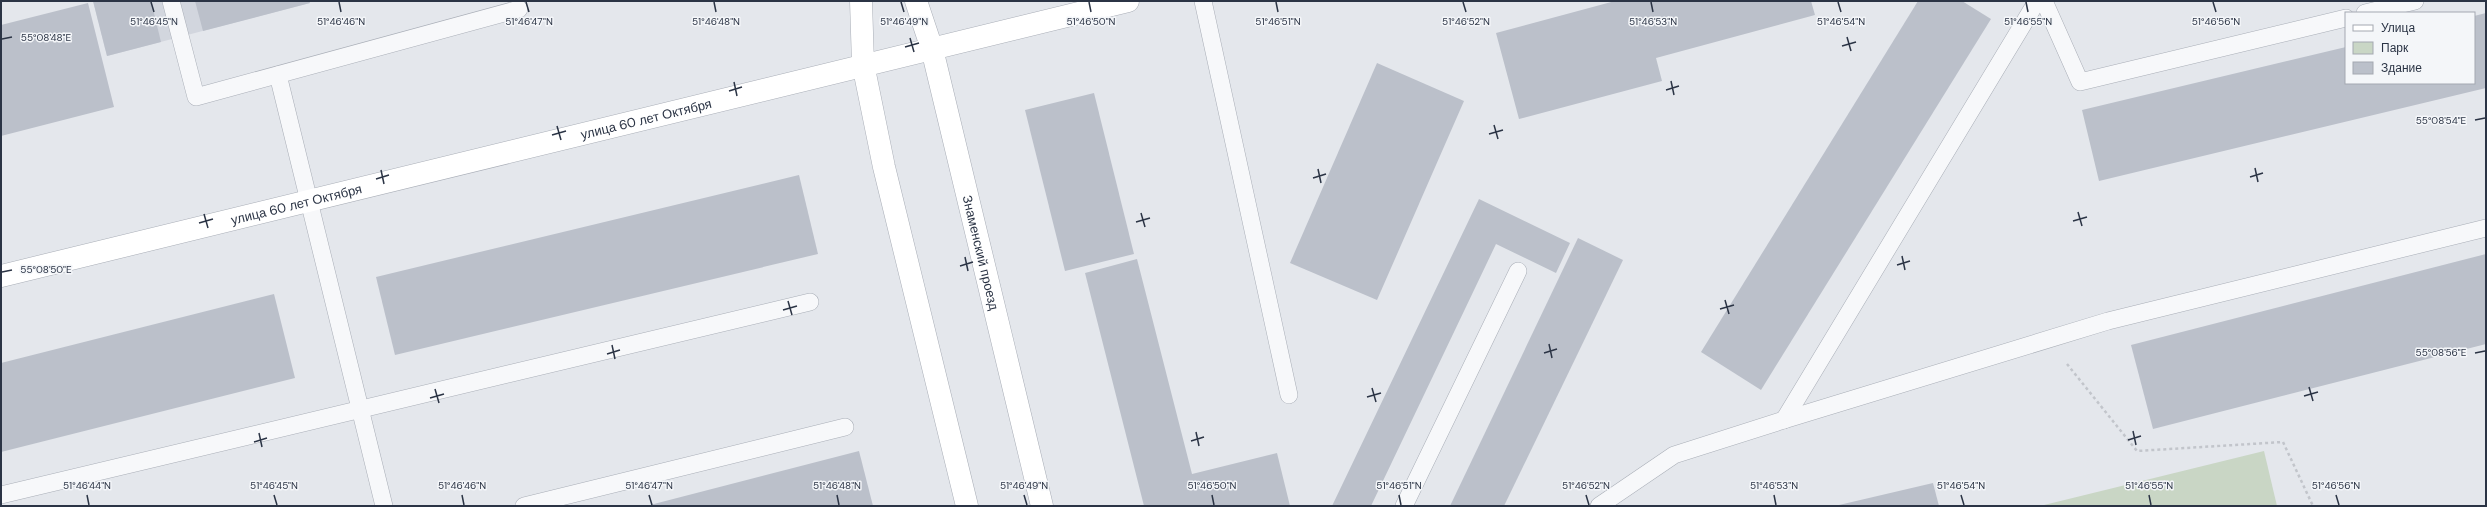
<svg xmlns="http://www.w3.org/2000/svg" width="2487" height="507" font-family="'DM Sans',sans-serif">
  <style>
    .built { fill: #d2d6de }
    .green { fill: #c9d6c5 }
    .building { fill: #bbc0ca }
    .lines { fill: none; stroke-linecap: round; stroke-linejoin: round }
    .lane-casing { stroke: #a9aeb7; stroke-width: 18 }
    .secondary-casing { stroke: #a9aeb7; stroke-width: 23 }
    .path { stroke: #c2c5cb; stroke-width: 2.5; stroke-dasharray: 3 3; stroke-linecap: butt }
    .lane { stroke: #f7f8fa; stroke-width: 17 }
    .secondary { stroke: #fff; stroke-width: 22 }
    .ticks { fill: none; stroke: #2b3445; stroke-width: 1.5 }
    .labels { text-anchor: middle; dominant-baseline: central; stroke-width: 3; stroke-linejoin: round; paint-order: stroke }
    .street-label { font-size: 13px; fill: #2b3445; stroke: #f4f6f9 }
    .ticks-label { font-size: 10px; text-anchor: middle; fill: #2b3445; stroke: #f4f6f9; stroke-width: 3; stroke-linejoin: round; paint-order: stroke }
  </style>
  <rect width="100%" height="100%" fill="#e4e7ec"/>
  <polygon class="built" points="93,1 309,1 310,3 107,56"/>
  <polygon class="green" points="2264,451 2277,506 2040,506"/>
  <g class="building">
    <polygon points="93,1 151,1 161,42 107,56"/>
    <polygon points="195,1 309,1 310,3 203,31"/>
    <polygon points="1615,1 1811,1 1815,15 1656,58 1662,81 1519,119 1496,33"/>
    <polygon points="1918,1 1962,1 1991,19 1761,390 1701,352"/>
    <polygon points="88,3 114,107 1,136 1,25"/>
    <polygon points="2486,13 2486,88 2099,181 2082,110 2346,47 2346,83 2474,83 2474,16"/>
    <polygon points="1377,63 1464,101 1377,300 1290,263"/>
    <polygon points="1094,93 1134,254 1065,271 1025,110"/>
    <polygon points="799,175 818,254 395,355 376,277"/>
    <polygon points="1479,199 1570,243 1556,273 1496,244 1371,506 1332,506"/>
    <polygon points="1578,238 1623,260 1504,506 1450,506"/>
    <polygon points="2486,254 2486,344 2153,429 2131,345"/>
    <polygon points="1137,259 1192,474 1277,453 1290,506 1144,506 1085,273"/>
    <polygon points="274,294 295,378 1,452 1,363"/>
    <polygon points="859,451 873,506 650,506 650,505"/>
    <polygon points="1933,483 1939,506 1839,506 1839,505"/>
  </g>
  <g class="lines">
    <g class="lane-casing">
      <g id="lane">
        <polyline points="171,1 196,97 519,9"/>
        <polyline points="1203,1 1289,395"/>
        <polyline points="2044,1 2080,82 2346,18"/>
        <polyline points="2365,13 2415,1"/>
        <polyline points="278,75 384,506"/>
        <polyline points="1784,420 2037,1"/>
        <polyline points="1,495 810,302"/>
        <polyline points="524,506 845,427"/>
        <polyline points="1404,506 1518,271"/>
        <polyline points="1599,506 1674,455 1784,420 2108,321 2486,228"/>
      </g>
    </g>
    <g class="secondary-casing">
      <g id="secondary">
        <polyline points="861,1 863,64 884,167 967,506"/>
        <path id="s1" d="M916,1L932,49L1042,506"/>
        <path id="s2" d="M1,276L1128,1"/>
      </g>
    </g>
    <polyline class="path" points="2067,364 2137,451 2283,442 2313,506"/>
    <use href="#lane" class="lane"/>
    <use href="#secondary" class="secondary"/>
  </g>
  <path class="ticks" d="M151,2L154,12M339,2L341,12M526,2L529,12M714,2L716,12M901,2L904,12M1089,2L1091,12M1276,2L1278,12M1463,2L1466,12M1651,2L1653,12M1838,2L1841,12M2026,2L2028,12M2213,2L2216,12M1847,37L1851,51M910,38L914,52M2,39L12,37M1842,46L1856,42M905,47L919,43M1671,81L1674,95M734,82L737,96M1666,90L1679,86M729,91L742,87M2475,120L2485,118M1494,125L1498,139M557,126L561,140M1489,134L1503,130M552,135L566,131M2255,168L2258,182M1318,169L1321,183M381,170L384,184M2250,177L2263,173M1313,178L1326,174M376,179L389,175M2078,212L2082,226M1141,213L1145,227M204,214L208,228M2073,221L2087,217M1136,222L1150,218M199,223L213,219M1902,256L1905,270M965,257L968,271M1897,265L1910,261M960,266L973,262M2,272L12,270M1725,300L1729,314M788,301L792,315M1720,309L1734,305M783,310L797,306M1549,344L1552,358M612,345L615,359M1544,353L1557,349M2475,353L2485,351M607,354L620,350M2309,387L2313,401M1372,388L1376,402M435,389L439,403M2304,396L2318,392M1367,397L1381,393M430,398L444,394M2133,431L2136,445M1196,432L1199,446M259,433L262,447M2128,440L2141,436M1191,441L1204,437M254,442L267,438M87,495L89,505M274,495L277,505M462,495L464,505M649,495L652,505M837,495L839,505M1024,495L1027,505M1212,495L1214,505M1399,495L1401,505M1586,495L1589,505M1774,495L1776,505M1961,495L1964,505M2149,495L2151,505M2336,495L2339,505"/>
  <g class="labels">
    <g class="street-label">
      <text stroke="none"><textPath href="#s2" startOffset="664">улица 60 лет Октября</textPath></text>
      <text stroke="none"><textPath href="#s2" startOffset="304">улица 60 лет Октября</textPath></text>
      <text stroke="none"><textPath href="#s1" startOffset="260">Знаменский проезд</textPath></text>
    </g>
  </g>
  <g class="ticks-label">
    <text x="529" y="25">51°46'47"N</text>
    <text x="716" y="25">51°46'48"N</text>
    <text x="904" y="25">51°46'49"N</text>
    <text x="1278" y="25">51°46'51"N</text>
    <text x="154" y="25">51°46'45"N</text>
    <text x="341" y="25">51°46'46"N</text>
    <text x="1091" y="25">51°46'50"N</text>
    <text x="1466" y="25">51°46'52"N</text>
    <text x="1653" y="25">51°46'53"N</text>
    <text x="1841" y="25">51°46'54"N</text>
    <text x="2028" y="25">51°46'55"N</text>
    <text x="2216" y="25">51°46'56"N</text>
    <text x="46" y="41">55°08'48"E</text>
    <text x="2441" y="124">55°08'54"E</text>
    <text x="46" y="273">55°08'50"E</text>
    <text x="2441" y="356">55°08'56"E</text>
    <text x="87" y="489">51°46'44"N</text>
    <text x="274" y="489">51°46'45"N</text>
    <text x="462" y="489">51°46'46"N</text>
    <text x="649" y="489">51°46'47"N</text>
    <text x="837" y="489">51°46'48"N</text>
    <text x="1024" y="489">51°46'49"N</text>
    <text x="1212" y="489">51°46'50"N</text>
    <text x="1399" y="489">51°46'51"N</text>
    <text x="1586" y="489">51°46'52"N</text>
    <text x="1774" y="489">51°46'53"N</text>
    <text x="1961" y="489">51°46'54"N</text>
    <text x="2149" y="489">51°46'55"N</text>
    <text x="2336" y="489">51°46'56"N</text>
  </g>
  <rect width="2487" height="507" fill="none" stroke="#2b3445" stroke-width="4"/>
  <rect x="2345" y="12" width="130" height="72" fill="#f4f6f9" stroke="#a4a8b1"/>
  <rect x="2353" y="25" width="20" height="6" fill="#ffffff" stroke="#a4a8b1"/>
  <text x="2381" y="32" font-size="12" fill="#2b3445">Улица</text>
  <rect x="2353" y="42" width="20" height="12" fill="#c9d6c5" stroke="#a4a8b1"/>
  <text x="2381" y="52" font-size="12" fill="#2b3445">Парк</text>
  <rect x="2353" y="62" width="20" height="12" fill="#bbc0ca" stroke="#a4a8b1"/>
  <text x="2381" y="72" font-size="12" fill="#2b3445">Здание</text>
</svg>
